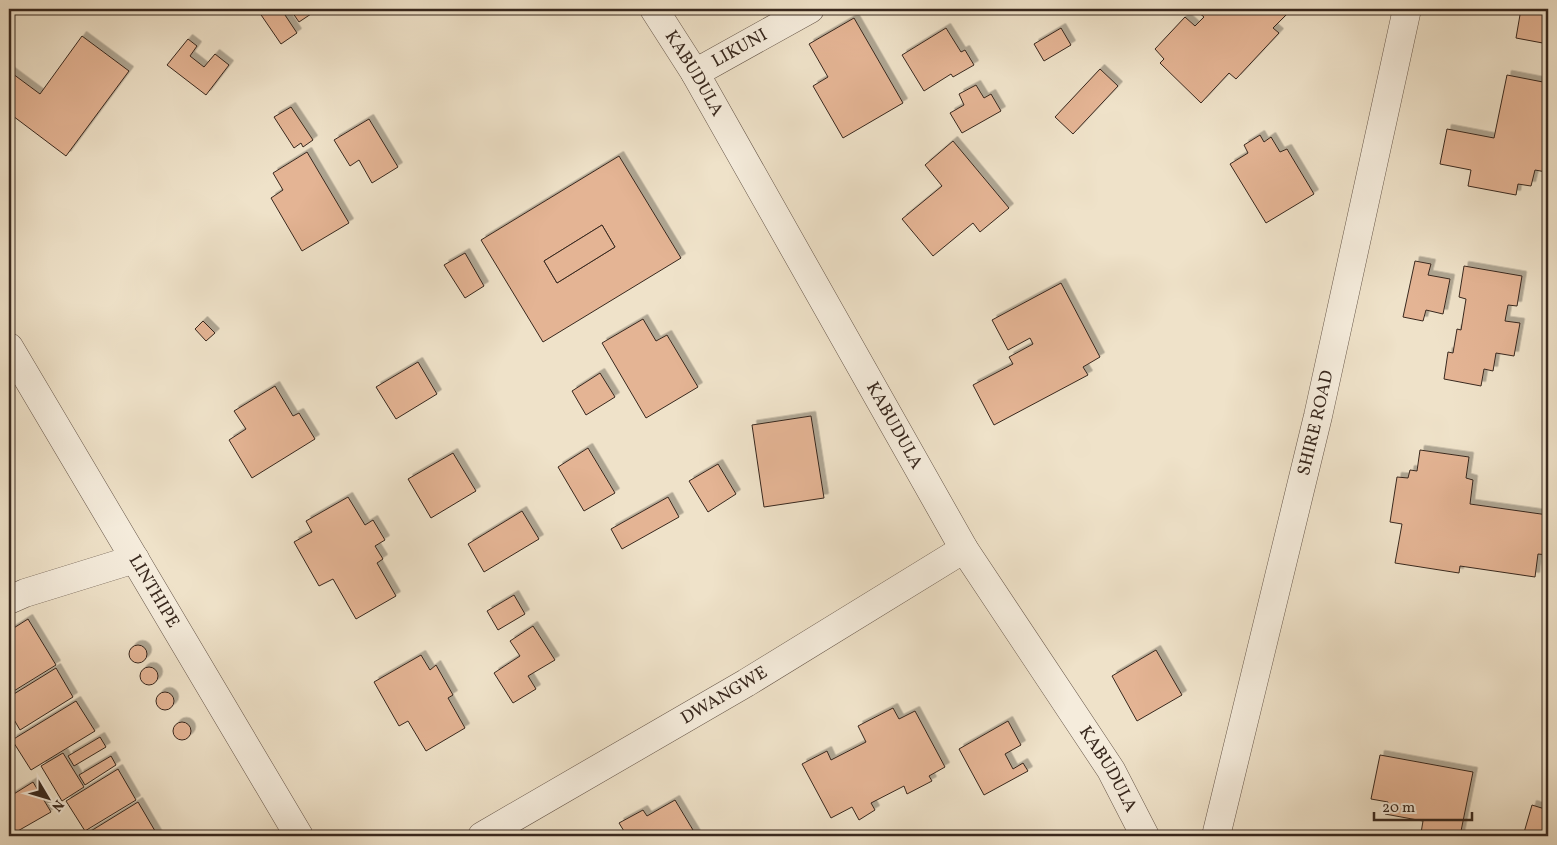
<svg xmlns="http://www.w3.org/2000/svg" width="1557" height="845" font-family="Vollkorn,serif">
  <style>
    .building { fill: #e4b494; stroke: #38281e; fill-rule: evenodd; filter: url(#shadow) }
    .lines { fill: none; stroke-linecap: round; stroke-linejoin: round }
    .street-casing { stroke: #665649; stroke-width: 29 }
    .street { stroke: #f5ecdc; stroke-width: 28 }
    .labels { text-anchor: middle; dominant-baseline: central; stroke-width: 4; stroke-linejoin: round; paint-order: stroke }
    .street-label { font-size: 18px; fill: #38281e; stroke: #f5ecdc }
  </style>
  <defs>
    <filter id="shadow"><feDropShadow dx="4.5" dy="-4.5" stdDeviation="0" flood-color="#0004"/></filter>
  </defs>
  <rect width="100%" height="100%" fill="#efe2c9"/>
  <filter id="stains"><feTurbulence type="fractalNoise" baseFrequency=".004" numOctaves="4"/><feColorMatrix values="0 0 0 0 .2 0 0 0 0 .09 0 0 0 0 .02 0 0 0 .5 -.17"/></filter>
  <radialGradient id="worn" r=".72"><stop offset=".6" stop-color="#630" stop-opacity="0"/><stop offset="1" stop-color="#630" stop-opacity=".3"/></radialGradient>
  <g class="building">
    <polygon points="257,9 281,9 297,33 281,44"/>
    <polygon points="290,9 307,9 311,14 299,22"/>
    <polygon points="1201,9 1292,9 1273,28 1279,33 1236,79 1229,73 1201,103 1160,63 1164,59 1155,49 1185,17 1195,26 1204,17 1198,12"/>
    <polygon points="1521,9 1548,9 1548,44 1516,38"/>
    <polygon points="854,18 903,103 843,138 813,86 828,77 809,44"/>
    <polygon points="946,28 961,52 965,50 974,65 953,77 951,74 924,91 902,55"/>
    <polygon points="1061,28 1071,45 1044,61 1034,44"/>
    <polygon points="82,36 129,71 66,156 9,113 9,71 40,94"/>
    <polygon points="188,39 197,46 190,56 204,67 215,54 229,65 206,95 167,65"/>
    <polygon points="1100,69 1118,86 1073,134 1055,117"/>
    <polygon points="1507,75 1548,83 1548,162 1546,172 1535,170 1531,186 1518,184 1516,195 1468,186 1471,170 1440,164 1447,129 1494,138"/>
    <polygon points="976,85 984,98 991,94 1001,111 962,133 950,113 964,105 959,94"/>
    <polygon points="291,107 313,140 303,147 301,143 294,148 274,117"/>
    <polygon points="369,119 398,167 372,183 359,160 350,166 334,140"/>
    <polygon points="1260,135 1264,142 1271,137 1280,152 1287,149 1314,194 1266,223 1230,164 1248,153 1244,145"/>
    <polygon points="953,141 1009,208 980,232 973,223 933,256 902,219 942,186 925,165"/>
    <polygon points="307,152 349,223 302,251 271,198 283,190 273,173"/>
    <path d="M619,156L681,258L543,342L481,240ZM602,225L615,247L557,283L544,261Z"/>
    <polygon points="602,225 615,247 557,283 544,261"/>
    <polygon points="465,253 484,286 465,298 444,265"/>
    <polygon points="1415,261 1431,264 1428,275 1450,279 1443,314 1426,310 1423,321 1403,317"/>
    <polygon points="1464,266 1522,276 1517,306 1508,305 1505,321 1520,323 1514,356 1496,353 1493,371 1484,369 1481,386 1444,379 1448,352 1453,353 1457,329 1461,330 1466,299 1459,297"/>
    <polygon points="1061,283 1100,357 1083,367 1088,375 994,425 973,385 1013,364 1009,357 1033,344 1030,338 1008,350 992,320"/>
    <polygon points="643,319 656,341 667,335 698,387 646,418 602,343"/>
    <polygon points="203,321 215,333 206,341 195,329"/>
    <polygon points="418,362 437,394 396,419 376,387"/>
    <polygon points="600,373 615,397 586,415 572,391"/>
    <polygon points="275,386 293,416 299,413 315,439 252,478 229,440 246,429 234,411"/>
    <polygon points="811,416 824,498 764,507 752,425"/>
    <polygon points="588,448 615,493 584,511 558,467"/>
    <polygon points="1420,450 1469,457 1466,478 1473,480 1470,504 1548,515 1548,555 1538,554 1535,577 1460,566 1459,573 1395,563 1402,524 1390,522 1397,477 1408,478 1410,470 1417,471"/>
    <polygon points="453,453 476,491 431,518 408,479"/>
    <polygon points="718,464 736,494 708,512 689,481"/>
    <polygon points="348,497 365,525 373,520 385,540 375,546 383,559 377,563 396,596 356,619 333,579 319,586 294,542 312,532 306,521"/>
    <polygon points="668,497 679,517 622,549 611,529"/>
    <polygon points="522,511 539,539 484,572 468,544"/>
    <polygon points="514,595 525,614 498,630 487,611"/>
    <polygon points="28,619 56,665 9,694 9,631"/>
    <polygon points="533,626 555,660 528,676 536,689 513,703 494,673 520,656 510,641"/>
    <circle cx="138" cy="654" r="9"/>
    <polygon points="1156,650 1182,695 1137,721 1112,676"/>
    <polygon points="421,655 430,670 436,665 453,695 448,698 465,728 426,751 408,721 399,726 374,682"/>
    <circle cx="149" cy="676" r="9"/>
    <polygon points="56,668 73,697 20,730 9,711 9,697"/>
    <circle cx="165" cy="701" r="9"/>
    <polygon points="76,701 95,731 31,770 12,740"/>
    <polygon points="893,708 899,719 915,711 945,767 929,776 932,781 907,794 904,786 871,803 875,810 859,820 852,807 831,818 802,764 827,751 831,760 866,742 858,726"/>
    <polygon points="1008,721 1021,745 1005,754 1013,769 1023,763 1028,771 984,795 959,749"/>
    <circle cx="182" cy="731" r="9"/>
    <polygon points="100,737 106,747 74,766 68,756"/>
    <polygon points="63,753 84,787 62,801 41,766"/>
    <polygon points="1380,755 1473,772 1460,836 1436,836 1421,833 1423,821 1385,814 1388,802 1371,799"/>
    <polygon points="111,756 116,765 85,785 79,775"/>
    <polygon points="118,769 136,800 85,831 66,801"/>
    <polygon points="33,782 51,812 9,836 9,797"/>
    <polygon points="675,800 696,835 694,836 627,836 619,823 643,810 647,816"/>
    <polygon points="138,802 158,836 87,836 86,834"/>
    <polygon points="1532,805 1548,810 1548,836 1523,836"/>
  </g>
  <g class="lines">
    <g class="street-casing">
      <g id="street">
        <path id="s1" d="M654,9L695,73L964,549L1111,770L1145,836"/>
        <path id="s2" d="M695,73L810,9"/>
        <path id="s3" d="M9,347L299,836"/>
        <polyline points="9,600 25,593 135,559"/>
        <path id="s4" d="M482,836L746,683L964,549"/>
        <path id="s5" d="M1216,836L1318,416L1407,9"/>
      </g>
    </g>
    <use href="#street" class="street"/>
  </g>
  <g class="labels">
    <g class="street-label">
      <text stroke="none"><textPath href="#s2" startOffset="51">LIKUNI</textPath></text>
      <text stroke="none"><textPath href="#s1" startOffset="76">KABUDULA</textPath></text>
      <text stroke="none"><textPath href="#s5" startOffset="425">SHIRE ROAD</textPath></text>
      <text stroke="none"><textPath href="#s1" startOffset="481">KABUDULA</textPath></text>
      <text stroke="none"><textPath href="#s3" startOffset="284">LINTHIPE</textPath></text>
      <text stroke="none"><textPath href="#s4" startOffset="280">DWANGWE</textPath></text>
      <text stroke="none"><textPath href="#s1" startOffset="886">KABUDULA</textPath></text>
    </g>
  </g>
  <rect width="1557" height="845" fill="none" stroke="#efe2c9" stroke-width="30"/>
  <rect x="10" y="10" width="1537" height="825" fill="none" stroke="#38281e" stroke-width="2.5"/>
  <rect x="15" y="15" width="1527" height="815" fill="none" stroke="#38281e"/>
  <g transform="translate(48 798) rotate(128)" stroke="#f5ecdc" stroke-width="4" paint-order="stroke">
  <path d="M0-4L9 19L0 12L-9 19Z" fill="#38281e"/>
  <text y="-8" font-size="14" font-weight="bold" text-anchor="middle" fill="#38281e">N</text>
  </g>
  <path d="M1374 812v8h98v-8" fill="none" stroke="#38281e" stroke-width="2.5"/>
  <text x="1382" y="812" font-size="15" fill="#38281e" stroke="#f5ecdc" stroke-width="4" paint-order="stroke">20 m</text>
  <rect width="100%" height="100%" filter="url(#stains)"/>
  <rect width="100%" height="100%" fill="url(#worn)"/>
</svg>
